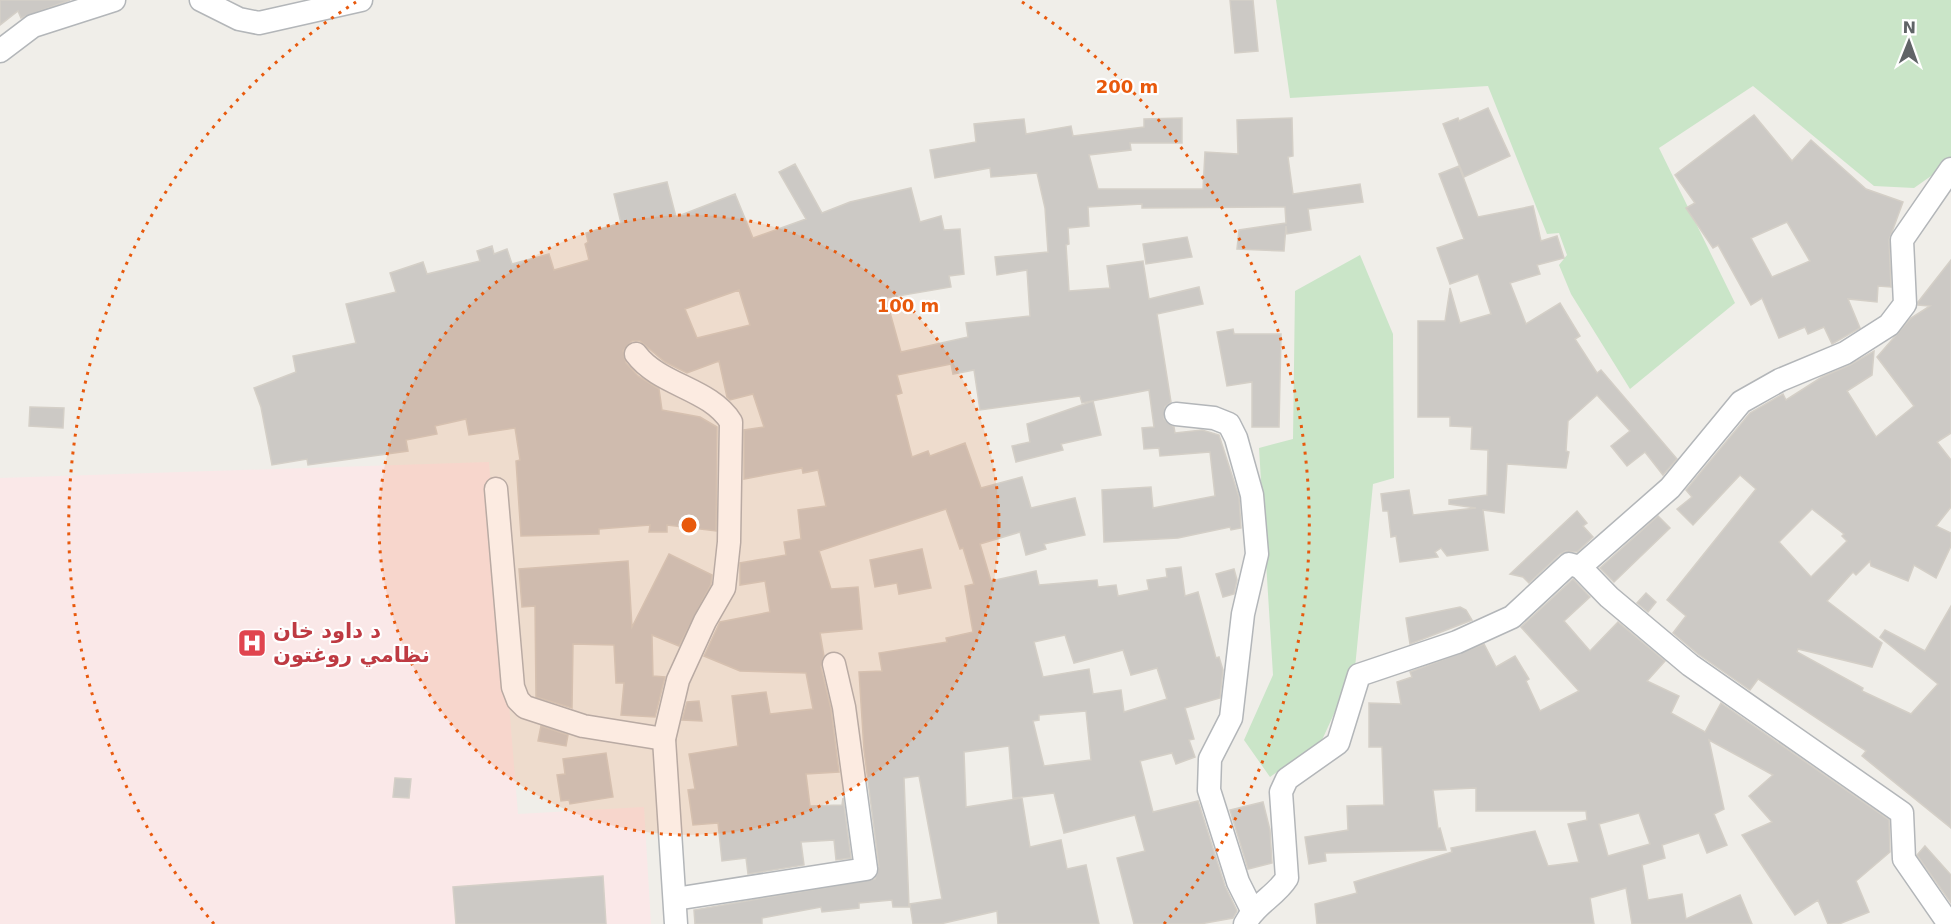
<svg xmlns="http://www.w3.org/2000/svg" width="1951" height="924" font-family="'DejaVu Sans','Noto Naskh Arabic',sans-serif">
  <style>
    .medical { fill: #fae8e8 }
    .green { fill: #cae5c8 }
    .building { fill: #ccc9c5; stroke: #d4cfc7; stroke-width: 1.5; fill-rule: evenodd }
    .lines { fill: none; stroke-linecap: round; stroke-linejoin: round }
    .minor-casing { stroke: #b3b6b9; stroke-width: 25 }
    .minor { stroke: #fff; stroke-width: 22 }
    .ring { fill: none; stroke: #e8590c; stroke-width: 3; stroke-dasharray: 3 6 }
    .labels { text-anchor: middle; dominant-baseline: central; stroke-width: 4.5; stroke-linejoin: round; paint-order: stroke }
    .health-label { font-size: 21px; font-weight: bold; fill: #be3a42; stroke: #fff; text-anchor: start }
    .centre { fill: #e8590c; stroke: #fff; stroke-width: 3 }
    .ring-label { font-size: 18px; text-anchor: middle; font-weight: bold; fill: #e8590c; stroke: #fff; stroke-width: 4.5; stroke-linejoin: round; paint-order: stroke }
  </style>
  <rect width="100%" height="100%" fill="#f0eee9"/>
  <polygon class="medical" points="489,462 518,814 644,807 651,924 0,924 0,478"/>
  <g class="green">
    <polygon points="1276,0 1951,0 1951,162 1914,188 1874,186 1753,86 1659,148 1735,303 1630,389 1571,294 1559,265 1567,255 1559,233 1547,234 1488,86 1290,98"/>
    <polygon points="1360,255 1393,334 1394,478 1373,484 1355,668 1322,740 1270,777 1244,740 1273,675 1259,448 1293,439 1295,291"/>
  </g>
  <g class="building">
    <polygon points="0,0 70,0 21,18 18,11 0,25"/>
    <polygon points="1230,0 1253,0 1258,51 1235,53"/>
    <polygon points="1488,108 1510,156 1464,177 1443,124 1458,118 1459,121"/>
    <path d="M1754,115L1792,161L1811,140L1866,189L1903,202L1889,240L1891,287L1878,286L1877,302L1848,299L1860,328L1832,344L1824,327L1808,334L1805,327L1779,338L1762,298L1751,305L1718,245L1713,248L1686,208L1695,203L1675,175ZM1787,222L1810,261L1772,277L1751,238Z"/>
    <path d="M1182,118V143H1130L1131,150L1089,155L1098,189H1203L1205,152L1238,154L1237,120L1292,118L1293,156L1288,157L1293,194L1360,184L1363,202L1308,209L1311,230L1287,234L1286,226L1284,251L1237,249L1239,230L1286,223L1285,207L1142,208V204L1088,207L1089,226L1068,228L1069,244L1066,245L1069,291L1110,288L1107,266L1143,261L1149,299L1199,287L1203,304L1157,314L1171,402L1165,407L1164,419L1174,427L1175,433L1202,430L1219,435L1239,497L1241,528L1231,530L1230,527L1178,538L1104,542L1102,490L1151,487L1153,508L1215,496L1210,452L1160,456L1159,448L1144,449L1142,428L1154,427L1149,390L1082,403L1080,396L980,410L974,370L953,374L951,364L897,375L902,393L896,395L912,457L928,451L930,456L965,443L981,488L1022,477L1031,508L1075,498L1085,535L1044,544L1046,549L1026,555L1020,532L980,544L991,581L1036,571L1039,585L1097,580L1098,587L1116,585L1118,596L1149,590L1147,580L1167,577L1166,569L1181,567L1185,596L1198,592L1216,658L1219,657L1223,670L1220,698L1185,708L1194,739L1189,740L1195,757L1176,764L1172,753L1140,761L1153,812L1198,801L1225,886L1237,911L1233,918L1200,924H1134L1117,858L1145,851L1135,815L1064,833L1054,793L1013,798L1009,746L964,752L966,807L1022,798L1030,847L1061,840L1067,869L1086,865L1099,924H998L997,911L940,924H913L910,904L942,899L919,776L904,778L909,907H893L892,900L859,903V908L822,912L821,907L762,918V924H695L694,910L875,879L879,867L864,750L859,672L882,671L879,653L947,642L946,638L973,632L965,586L974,584L963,548L960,549L946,509L819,551L831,589L858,587L862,629L820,633L824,656L821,667L831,709L839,772L806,774L810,806L842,805L843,798L851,858L836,860L834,840L801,842L804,865L748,874L746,858L722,861L718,823L693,825L688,790L695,789L689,754L738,746L732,696L766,692L770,714L813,709L806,673L740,671L704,656L720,622L770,612L765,581L740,585V563L786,555L784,542L801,539L798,510L826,506L818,470L803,473L802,468L744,479V430L764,427L753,394L730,400L727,397L719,361L687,373L665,362L640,341H632L623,351L626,363L638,376L659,389L662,410L700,417L717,427L716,531L667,525V532H649L650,525L599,529V534L521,536L516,461L520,460L515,428L469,435L466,419L435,426L437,434L406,440L408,451L308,465L307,459L272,465L261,407L254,388L296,372L293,356L356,343L346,304L396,292L390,273L423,262L427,274L480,261L477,251L492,246L494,254L507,249L512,264L549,254L554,270L589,260L585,244L588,242L586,233L621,223L614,194L667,182L676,217L735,194L753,238L806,219L779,172L795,164L822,213L850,202L911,188L920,222L941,216L944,230L960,229L964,274L949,276L951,287L886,298L901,352L968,337L966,323L1030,316L1027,270L997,275L995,257L1048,252L1045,208L1037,173L991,177L990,168L935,178L930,150L976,142L974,124L1024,119L1026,134L1071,126L1073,136L1144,127V119ZM739,290L750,325L697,338L685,309ZM1065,635L1074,663L1123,650L1131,675L1157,668L1167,699L1124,712L1121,690L1093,694L1089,669L1043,677L1034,642ZM1086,711L1091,760L1044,766L1033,721L1039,720V715Z"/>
    <polygon points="1459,166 1478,217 1533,206 1541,241 1557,236 1564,258 1537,265 1540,274 1510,283 1526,324 1560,303 1580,336 1575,339 1597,373 1601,370 1677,459 1663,475 1645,452 1627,466 1611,446 1630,431 1597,395 1568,421 1566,451 1569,452 1566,468 1507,464 1504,513 1483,510 1488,550 1447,556 1441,548 1435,552 1438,557 1400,562 1396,536 1391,537 1388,511 1383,511 1381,494 1409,490 1413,515 1476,508 1449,504 1449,500 1487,495 1488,450 1471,449 1472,427 1450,426 1450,417 1418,417 1418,321 1445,321 1450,288 1460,323 1491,314 1478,274 1450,284 1437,248 1464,239 1439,174"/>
    <polygon points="1187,237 1192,257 1146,264 1143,244"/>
    <path d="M1951,260V433L1937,442L1951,460V507L1936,526L1951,533V546L1936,578L1914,565L1908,581L1871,566L1870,561L1856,575L1853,572L1827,601L1882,643L1872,667L1798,649L1797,652L1863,688L1862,691L1911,714L1938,684L1880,637L1885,630L1925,651L1951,606V828L1862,756L1866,751L1758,679L1750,690L1698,654L1673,633L1686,616L1667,600L1756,489L1740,475L1693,525L1677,509L1692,497L1686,490L1750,413L1783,394L1786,400L1822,377L1850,365L1874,351L1872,375L1847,391L1876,437L1914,406L1877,357L1911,318L1930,306L1918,305V302ZM1812,509L1844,534L1842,536L1847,541L1811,577L1779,542Z"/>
    <polygon points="1233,329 1234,334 1281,334 1279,427 1252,427 1252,382 1227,386 1217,332"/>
    <polygon points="1093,401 1101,435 1061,444 1063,450 1016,462 1012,446 1030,442 1027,424"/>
    <polygon points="30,407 64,408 63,428 29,426"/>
    <polygon points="1577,511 1587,523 1583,526 1593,537 1577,552 1566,551 1560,554 1529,583 1523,577 1510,574"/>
    <polygon points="1658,516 1670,528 1614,582 1600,568"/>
    <polygon points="922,549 931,588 899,594 897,583 875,587 870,560"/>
    <polygon points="669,554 712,575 711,584 679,646 652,635 653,676 665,677 655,717 621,715 624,683 616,683 614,645 573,644 572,708 536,697 535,606 522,607 519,569 628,561 632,627"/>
    <polygon points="1234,569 1237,580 1234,594 1223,597 1216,574"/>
    <path d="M1573,579L1590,597L1564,621L1590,651L1618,622L1665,661L1647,681L1679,696L1671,713L1705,732L1721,703L1889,820L1890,852L1856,881L1869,912L1839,924H1828L1818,900L1795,915L1742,835L1772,822L1749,796L1773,775L1709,740L1724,809L1714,814L1727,845L1707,853L1699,833L1662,845L1665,858L1642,865L1648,900L1682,894L1686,919L1740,895L1752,924H1632L1626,888L1590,898L1594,924H1317L1315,904L1357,893L1354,882L1452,852L1451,848L1535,831L1548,866L1579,862L1568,824L1587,820L1586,811H1476V788L1433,790L1438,829L1440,828L1446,850L1325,853L1326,861L1309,864L1305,837L1348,830L1347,806L1384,805L1382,747H1369V703L1401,704L1397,682L1412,677L1410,672L1484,644L1496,667L1515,656L1529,679L1526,681L1540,711L1579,691L1521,627ZM1639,813L1650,844L1608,856L1599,824Z"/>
    <polygon points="1646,593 1656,602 1648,612 1637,603"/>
    <polygon points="1460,607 1466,610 1472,620 1410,644 1406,618"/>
    <polygon points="699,701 702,721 682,720 687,702"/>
    <polygon points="541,726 568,735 566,746 538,741"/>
    <polygon points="606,753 613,797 570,804 569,800 561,801 557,775 565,774 563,759"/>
    <polygon points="395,778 411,779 409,798 393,797"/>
    <polygon points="1263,802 1270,830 1272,863 1248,869 1230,810"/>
    <polygon points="1925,846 1951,875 1951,903 1917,855"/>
    <polygon points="603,876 606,924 456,924 453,887"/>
  </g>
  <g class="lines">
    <g class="minor-casing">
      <g id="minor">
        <polyline points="201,0 239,19 259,23 361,0"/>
        <polyline points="0,51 33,26 114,0"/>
        <path d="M636,354C660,386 710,388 731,422L729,542L724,588L705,621L678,680L664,739L676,924"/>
        <polyline points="1176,414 1214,418 1229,424 1236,438 1252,495 1257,554 1243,614 1231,718 1210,759 1209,790 1238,882 1252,910"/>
        <polyline points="496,489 513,687 518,700 525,707 583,726 664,739"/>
        <polyline points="1580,567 1609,597 1690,665 1902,813 1904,859 1949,924"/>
        <polyline points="675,899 866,869 844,707 834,664"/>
        <path d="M1245,924C1255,904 1276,896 1287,878L1281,792L1287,779L1338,743L1359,675L1457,642L1512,617L1569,564L1580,567L1670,488L1741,402L1780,380L1845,353L1889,325L1905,304L1902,240L1951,169"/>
      </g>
    </g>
    <use href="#minor" class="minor"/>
  </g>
  <circle cx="689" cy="525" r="310" fill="#e8590c" fill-opacity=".12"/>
  <g class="ring">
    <circle cx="689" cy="525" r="310"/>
    <path d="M214 924A620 620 0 0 1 356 2M1022 2A620 620 0 0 1 1164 924"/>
  </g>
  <defs>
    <g id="hospital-square" transform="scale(1.5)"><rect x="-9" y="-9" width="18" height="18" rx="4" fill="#e0444e" stroke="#fff"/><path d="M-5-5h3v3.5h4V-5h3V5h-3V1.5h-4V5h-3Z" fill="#fff"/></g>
  </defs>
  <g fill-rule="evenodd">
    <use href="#hospital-square" x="252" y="643"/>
  </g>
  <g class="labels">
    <g class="health-label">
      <text x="273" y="631">د داود خان<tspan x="273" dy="24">نظامي روغتون</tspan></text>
    </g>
  </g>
  <circle cx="689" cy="525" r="9" class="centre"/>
  <g class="ring-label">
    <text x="1127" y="93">200 m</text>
    <text x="908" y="312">100 m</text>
  </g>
  <g transform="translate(1909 42) rotate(1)" stroke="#ffffff" stroke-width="4.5" paint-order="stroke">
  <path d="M0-4.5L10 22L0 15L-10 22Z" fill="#606467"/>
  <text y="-9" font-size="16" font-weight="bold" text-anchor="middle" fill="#606467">N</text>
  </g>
</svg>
